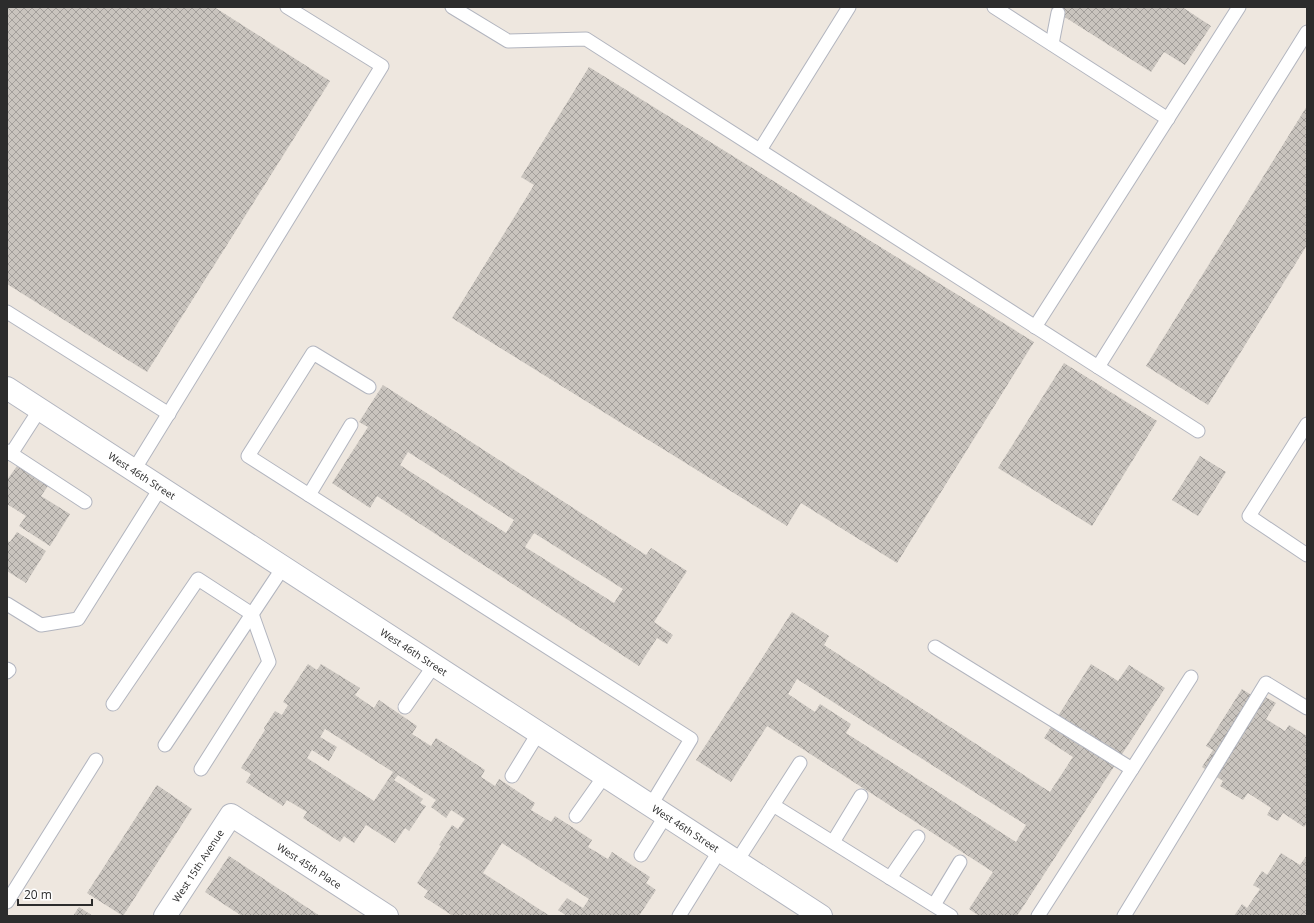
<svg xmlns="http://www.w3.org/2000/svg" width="1314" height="923" font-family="'Open Sans',sans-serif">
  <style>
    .building { fill: url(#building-cross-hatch); fill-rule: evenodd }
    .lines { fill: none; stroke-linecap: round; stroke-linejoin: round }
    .lane-casing { stroke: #b2b5bf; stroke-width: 15 }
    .street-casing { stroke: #b2b5bf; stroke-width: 24 }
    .secondary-casing { stroke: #b2b5bf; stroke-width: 24 }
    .lane { stroke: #fff; stroke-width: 13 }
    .street { stroke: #fff; stroke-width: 22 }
    .secondary { stroke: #fff; stroke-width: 22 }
    .labels { text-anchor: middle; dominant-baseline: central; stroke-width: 3; stroke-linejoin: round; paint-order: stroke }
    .street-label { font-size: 10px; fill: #2c2c2c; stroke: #fff }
  </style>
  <defs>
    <pattern id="building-cross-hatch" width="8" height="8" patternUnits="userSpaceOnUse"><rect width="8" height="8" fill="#c9c4be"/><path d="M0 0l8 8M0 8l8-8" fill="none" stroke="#a39f9b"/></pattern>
  </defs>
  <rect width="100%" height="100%" fill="#eee7df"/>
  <g class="building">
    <polygon points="7,7 214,7 330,81 147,372 7,284"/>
    <polygon points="1049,7 1182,7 1211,26 1185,65 1164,52 1151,72"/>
    <polygon points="589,67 1034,342 897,563 801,503 787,526 452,318 534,185 521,177"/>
    <polygon points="1307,106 1307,245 1208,405 1146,366"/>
    <polygon points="1064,363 1157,421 1092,526 998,468"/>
    <path d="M383,385L646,555L651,548L687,571L654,622L673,635L667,644L657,638L639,666L377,496L370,508L332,483L368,427L359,422ZM408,452L514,520L506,533L400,465ZM534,533L623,589L614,603L525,547Z"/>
    <polygon points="1200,456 1226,472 1198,516 1172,500"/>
    <polygon points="17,466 48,486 41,496 70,514 50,546 19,526 26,516 7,504 7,480"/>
    <polygon points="17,532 46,551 26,583 7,571 7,541 10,542"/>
    <path d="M792,612L829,636L824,645L1050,792L1073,757L1044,738L1091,664L1118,681L1129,665L1165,688L1017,916H979L969,909L993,872L767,726L731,782L696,760ZM797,679L1026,825L1016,842L846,733L851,724L820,704L815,712L788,694Z"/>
    <path d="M308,664L317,670L321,664L360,688L355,695L374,708L379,700L417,726L412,734L431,746L436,738L485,770L481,777L495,786L499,779L535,803L531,810L551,822L555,816L592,840L588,847L608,859L612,852L650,877L646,883L656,890L639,916H567L558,910L567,898L583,908L589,899L502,843L483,873L550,916H468L464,914L463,916H453L424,897L428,891L417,883L441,846L439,845L452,825L458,829L465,819L451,810L446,818L431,807L436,800L398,775L394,780L423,799L420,803L426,806L409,831L405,828L395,843L366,825L354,843L344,836L340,842L303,818L307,812L287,800L283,806L246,782L251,774L241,768L265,730L264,728L275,711L282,715L288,705L283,702ZM325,729L393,772L374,801L307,758L312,750L329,761L337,747L320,737Z"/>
    <polygon points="1242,689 1259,700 1262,695 1276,703 1266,719 1285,731 1289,725 1307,736 1307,823 1304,827 1283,813 1278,821 1267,815 1271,808 1248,793 1243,800 1220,786 1223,781 1202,767 1213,750 1206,746"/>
    <polygon points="157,785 192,809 123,916 87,893"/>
    <polygon points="1281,853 1300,865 1307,855 1307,916 1234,916 1242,904 1247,908 1260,889 1253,885 1262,871 1267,875"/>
    <polygon points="229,856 320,916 242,916 205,892"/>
    <polygon points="79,907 93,916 73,916"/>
  </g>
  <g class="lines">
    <g class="lane-casing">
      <g id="lane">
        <polyline points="452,7 508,41 586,39 1198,431"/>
        <polyline points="994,7 1168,119"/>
        <polyline points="1052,44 1058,13"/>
        <polyline points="760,150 849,7"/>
        <polyline points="7,312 169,414"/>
        <polyline points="1035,327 1239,7"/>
        <polyline points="1098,367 1307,32"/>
        <polyline points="369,387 313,353 248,456 691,739 651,805"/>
        <polyline points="1307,424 1249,516 1307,555"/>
        <polyline points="7,451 85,502"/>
        <polyline points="11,454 40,409"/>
        <polyline points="134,470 382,66 287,7"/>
        <polyline points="309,495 351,425"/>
        <polyline points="7,604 41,625 78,619 161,487"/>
        <polyline points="935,647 1132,769"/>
        <polyline points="7,669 9,670 7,672"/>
        <polyline points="113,704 198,579 252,614 269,662 201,769"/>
        <polyline points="405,707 435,664"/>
        <polyline points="165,745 284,566"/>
        <polyline points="512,776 539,732"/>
        <polyline points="773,805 951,916"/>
        <polyline points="576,816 605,775"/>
        <polyline points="833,842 861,796"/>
        <polyline points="641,855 666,815"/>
        <polyline points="737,861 800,763"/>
        <polyline points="890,878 918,837"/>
        <polyline points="7,902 96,760"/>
        <polyline points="934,905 960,862"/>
        <polyline points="679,916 720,850"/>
        <polyline points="1038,916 1191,677"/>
        <polyline points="1124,916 1266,683 1307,708"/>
      </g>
    </g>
    <g class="street-casing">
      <g id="street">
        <path id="s1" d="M165,916L231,815L387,916"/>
      </g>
    </g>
    <g class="secondary-casing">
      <g id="secondary">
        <path id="s2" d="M7,388L821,916"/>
      </g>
    </g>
    <use href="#lane" class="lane"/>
    <use href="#street" class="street"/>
    <use href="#secondary" class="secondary"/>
  </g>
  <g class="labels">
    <g class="street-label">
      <text stroke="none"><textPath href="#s2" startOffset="161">West 46th Street</textPath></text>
      <text stroke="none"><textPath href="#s2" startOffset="485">West 46th Street</textPath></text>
      <text stroke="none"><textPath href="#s2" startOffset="809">West 46th Street</textPath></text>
      <text stroke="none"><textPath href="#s1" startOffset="60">West 15th Avenue</textPath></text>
      <text stroke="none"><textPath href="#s1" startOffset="214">West 45th Place</textPath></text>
    </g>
  </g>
  <rect width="1314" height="923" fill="none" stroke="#2c2c2c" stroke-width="16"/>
  <path d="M18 899v6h74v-6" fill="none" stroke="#2c2c2c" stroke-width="2"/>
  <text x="24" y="899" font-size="12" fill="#2c2c2c" stroke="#ffffff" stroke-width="3" paint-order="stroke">20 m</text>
</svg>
